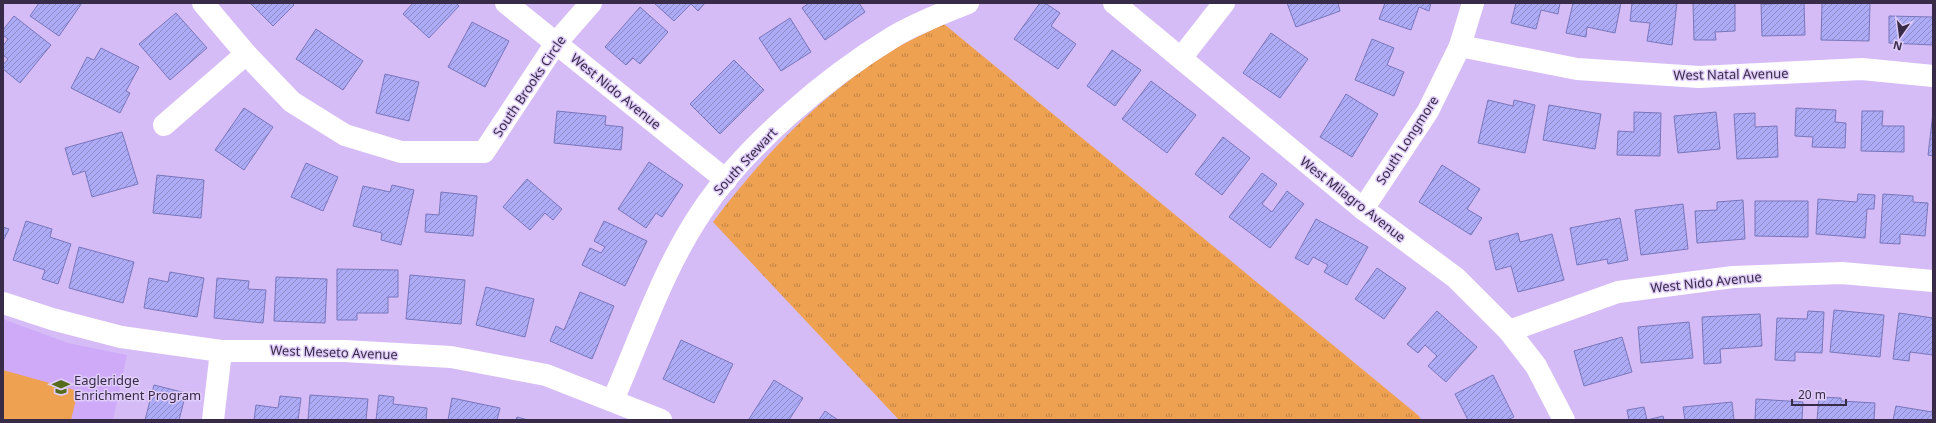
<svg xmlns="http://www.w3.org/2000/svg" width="1936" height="423" font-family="'Noto Sans',sans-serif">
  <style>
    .built { fill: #ceaaf9 }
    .grass { fill: url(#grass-tufts) }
    .park { fill: #eea151 }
    .building { fill: url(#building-hatch); stroke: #7976bc }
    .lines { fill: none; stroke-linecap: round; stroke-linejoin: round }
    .minor { stroke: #fff; stroke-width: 22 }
    .labels { text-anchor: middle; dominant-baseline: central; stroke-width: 3; stroke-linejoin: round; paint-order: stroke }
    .street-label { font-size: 13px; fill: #382b47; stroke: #e0cdf9 }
    .poi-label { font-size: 13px; fill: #382b47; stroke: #e0cdf9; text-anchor: start }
  </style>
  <defs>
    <pattern id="grass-tufts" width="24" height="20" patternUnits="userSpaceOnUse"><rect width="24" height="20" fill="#eea151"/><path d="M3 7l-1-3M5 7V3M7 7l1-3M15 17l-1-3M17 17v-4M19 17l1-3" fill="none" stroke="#c28345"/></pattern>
    <pattern id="building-hatch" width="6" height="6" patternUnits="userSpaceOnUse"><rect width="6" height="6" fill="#adabf6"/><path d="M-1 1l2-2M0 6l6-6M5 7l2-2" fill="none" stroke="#8e8bc9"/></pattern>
  </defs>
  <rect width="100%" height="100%" fill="#d6bcf6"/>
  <polygon class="built" points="3,319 68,343 127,355 113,420 3,420"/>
  <path class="grass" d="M944,24L1419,416L1421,420H899L713,222C762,157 820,95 890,52C907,41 926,33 944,24Z"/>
  <polygon class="park" points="3,370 78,391 71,420 3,420"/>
  <g class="building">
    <polygon points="39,3 82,3 59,36 30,16"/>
    <polygon points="250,3 292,3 294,5 273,26"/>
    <polygon points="413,3 456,3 459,6 429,38 403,14"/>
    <polygon points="654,3 705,3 698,11 691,4 674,21"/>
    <polygon points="809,3 859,3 865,12 825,40 802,8"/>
    <polygon points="1040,3 1045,3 1060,13 1051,26 1076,44 1058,69 1014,39"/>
    <polygon points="1287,3 1338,3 1340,11 1296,27"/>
    <polygon points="1385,3 1431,3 1429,11 1419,7 1411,30 1379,19"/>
    <polygon points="1516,3 1560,3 1558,14 1541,10 1536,29 1511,23"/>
    <polygon points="1573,3 1621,3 1615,33 1587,27 1586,37 1566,33"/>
    <polygon points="1632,3 1677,3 1672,45 1647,41 1650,23 1630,21"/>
    <polygon points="1693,3 1735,3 1735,31 1715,32 1716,40 1694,40"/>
    <polygon points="1804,3 1805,35 1762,36 1761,4"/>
    <polygon points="1822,3 1870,3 1869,41 1821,40"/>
    <polygon points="640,7 668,32 640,64 633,58 626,65 605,47"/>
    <polygon points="176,13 207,48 170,80 139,44"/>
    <polygon points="14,16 51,45 20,83 3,69 3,65 8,59 3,55 3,46 8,39 3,35 3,30"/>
    <polygon points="1889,16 1933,17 1933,45 1889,43"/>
    <polygon points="790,18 811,52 781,71 759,38"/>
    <polygon points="472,22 509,41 485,87 448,67"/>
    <polygon points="316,29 363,61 343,90 296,59"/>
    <polygon points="1271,33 1308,59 1280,98 1243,73"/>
    <polygon points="1372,39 1394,48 1387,65 1404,72 1394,96 1355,80"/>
    <polygon points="101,48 139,67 126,91 130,93 120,113 71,88 87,57 94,60"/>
    <polygon points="1112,50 1141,70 1115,106 1087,86"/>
    <polygon points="734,60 764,90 720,134 690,104"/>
    <polygon points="385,74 419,82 409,121 376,113"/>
    <polygon points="1151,81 1196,115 1167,153 1122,119"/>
    <polygon points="1346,94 1378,114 1352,157 1320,137"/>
    <polygon points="1488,100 1513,106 1514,100 1535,105 1525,153 1478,143"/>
    <polygon points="1549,105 1601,114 1595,149 1543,140"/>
    <polygon points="244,108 273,127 244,170 215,150"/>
    <polygon points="1796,108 1836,110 1835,122 1846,123 1845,148 1812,147 1813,137 1795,136"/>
    <polygon points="557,111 606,116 605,125 623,127 621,150 554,143"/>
    <polygon points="1862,111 1883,111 1882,126 1904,126 1904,152 1861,151"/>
    <polygon points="1634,112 1661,113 1660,156 1617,155 1618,131 1634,132"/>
    <polygon points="1716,112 1720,149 1678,153 1674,116"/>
    <polygon points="1755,113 1755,127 1777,126 1778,157 1737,159 1734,114"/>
    <polygon points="1933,113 1933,156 1928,155"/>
    <polygon points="122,132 138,184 92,197 85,171 73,175 65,148"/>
    <polygon points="1223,137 1250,158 1222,195 1195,174"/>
    <polygon points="649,162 683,185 662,217 656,213 646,228 618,209"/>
    <polygon points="306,163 338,177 323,211 291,197"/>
    <polygon points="1442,165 1480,189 1467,209 1482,218 1471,235 1419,202"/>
    <polygon points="1262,173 1277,184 1262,204 1272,212 1287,191 1304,204 1270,248 1229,217"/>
    <polygon points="157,175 204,180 201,218 153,213"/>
    <polygon points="527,179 562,209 553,220 545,213 530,230 503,207"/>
    <polygon points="392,185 414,190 401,245 381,240 382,233 353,226 363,186 390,192"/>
    <polygon points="441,192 477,196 473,236 425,232 426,214 439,215"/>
    <polygon points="1858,194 1875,195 1874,209 1867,209 1865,238 1816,234 1818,199 1857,202"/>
    <polygon points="1883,194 1913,196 1913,202 1928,203 1925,236 1900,234 1900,244 1880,243"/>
    <polygon points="1743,200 1745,239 1697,243 1695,211 1717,210 1717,202"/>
    <polygon points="1755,201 1808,201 1808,237 1755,236"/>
    <polygon points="1683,204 1688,249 1641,255 1635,210"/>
    <polygon points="1620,218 1628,260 1608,264 1607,259 1577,265 1570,228"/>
    <polygon points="1316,219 1368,247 1347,285 1324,272 1328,265 1313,257 1308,265 1295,258"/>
    <polygon points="26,221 52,229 50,237 71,244 58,284 42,279 45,270 13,260"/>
    <polygon points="604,221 647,241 625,286 582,265 590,248 601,253 605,247 594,241"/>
    <polygon points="3,227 9,229 3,241"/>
    <polygon points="1518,233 1520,242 1552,234 1564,280 1518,292 1511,266 1496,270 1489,241"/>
    <polygon points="79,247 134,262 123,303 69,288"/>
    <polygon points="1377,268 1406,288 1384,319 1355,299"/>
    <polygon points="337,269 398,270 398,297 388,297 388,313 357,313 357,320 337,320"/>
    <polygon points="170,272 204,278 197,317 144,308 149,278 168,282"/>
    <polygon points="410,275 465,280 461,324 406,319"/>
    <polygon points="276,277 327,279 325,323 274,321"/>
    <polygon points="217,278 249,281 248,289 266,290 263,323 214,318"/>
    <polygon points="486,287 534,299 525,337 476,325"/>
    <polygon points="580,292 614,306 592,359 550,341 556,326 564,330"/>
    <polygon points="1834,310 1884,315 1880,357 1830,352"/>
    <polygon points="1437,311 1477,347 1446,382 1428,366 1437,356 1425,345 1418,353 1407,344"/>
    <polygon points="1808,311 1824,312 1822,353 1795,352 1795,361 1775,360 1777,318 1807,319"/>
    <polygon points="1899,313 1933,318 1933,355 1910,352 1909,361 1893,359"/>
    <polygon points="1760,314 1762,346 1720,349 1721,363 1704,364 1702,317"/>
    <polygon points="1689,322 1693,358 1641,363 1638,327"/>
    <polygon points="1622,337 1632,372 1584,386 1574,351"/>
    <polygon points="681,340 733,364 714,403 663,379"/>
    <polygon points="1493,375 1514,417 1507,420 1468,420 1455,394"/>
    <polygon points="774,380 803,398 789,420 751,420 749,419"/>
    <polygon points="154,385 186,393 179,420 145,420"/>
    <polygon points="310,395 368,399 366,420 308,420"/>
    <polygon points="379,395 394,397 393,404 427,408 426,420 376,420"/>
    <polygon points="280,396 301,398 298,420 254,420 256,405 278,408"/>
    <polygon points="1819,397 1841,398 1841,401 1875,403 1874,420 1817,420"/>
    <polygon points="452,398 500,408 497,420 448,420"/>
    <polygon points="1756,399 1803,402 1802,420 1755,420"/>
    <polygon points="1732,402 1734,420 1685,420 1683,407"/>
    <polygon points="1896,406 1932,412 1933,406 1933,420 1893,420"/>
    <polygon points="1644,407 1647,420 1663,416 1664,420 1629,420 1627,410"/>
    <polygon points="825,411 838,420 819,420"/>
    <polygon points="517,417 528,420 516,420"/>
  </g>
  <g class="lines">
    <g class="minor">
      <polyline points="203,3 246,54 292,102 345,135 401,152 484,152 556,43 591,3"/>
      <polyline points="506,3 726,180"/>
      <polyline points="1114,3 1363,209 1456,278 1509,331 1536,366 1564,420"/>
      <polyline points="1460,46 1577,69 1699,77 1862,69 1933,76"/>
      <polyline points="1181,58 1224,3"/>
      <polyline points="164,125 246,54"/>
      <polyline points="1363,209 1428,111 1460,46 1473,3"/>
      <polyline points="3,303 52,319 121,337 221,351 344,351 451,357 546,375 661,420"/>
      <polyline points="1509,331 1618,292 1733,277 1842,273 1933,281"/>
      <path d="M613,400C641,336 663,269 702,211C746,145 826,78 893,37C916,23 943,13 968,3"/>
      <polyline points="213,420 221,351"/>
    </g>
  </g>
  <defs>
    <g id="school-bare" transform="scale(1.38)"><path d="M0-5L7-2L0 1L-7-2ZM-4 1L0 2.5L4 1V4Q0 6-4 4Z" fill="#556c1d" stroke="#e0cdf9" stroke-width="2.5" paint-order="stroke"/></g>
  </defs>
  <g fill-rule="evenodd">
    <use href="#school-bare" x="61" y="387"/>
  </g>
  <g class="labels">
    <g class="street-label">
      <text transform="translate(1731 74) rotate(-1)">West Natal Avenue</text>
      <text transform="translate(529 86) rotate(-56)">South Brooks Circle</text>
      <text transform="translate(616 91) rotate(39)">West Nido Avenue</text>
      <text transform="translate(1407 140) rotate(-57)">South Longmore</text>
      <text transform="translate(745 161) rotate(-47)">South Stewart</text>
      <text transform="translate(1353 199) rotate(38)">West Milagro Avenue</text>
      <text transform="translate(1706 282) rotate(-6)">West Nido Avenue</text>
      <text transform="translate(334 352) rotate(2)">West Meseto Avenue</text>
    </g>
    <g class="poi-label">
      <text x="74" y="380">Eagleridge<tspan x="74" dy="15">Enrichment Program</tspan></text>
    </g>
  </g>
  <rect width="1936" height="423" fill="none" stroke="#382b47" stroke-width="8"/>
  <g transform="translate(1900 36) rotate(194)" stroke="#e0cdf9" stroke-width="3" paint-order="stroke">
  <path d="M0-3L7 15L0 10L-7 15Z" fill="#382b47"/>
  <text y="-6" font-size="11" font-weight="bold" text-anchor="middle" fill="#382b47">N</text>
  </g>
  <path d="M1792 399v6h54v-6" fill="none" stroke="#382b47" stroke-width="2"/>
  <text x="1798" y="399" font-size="12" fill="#382b47" stroke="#e0cdf9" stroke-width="3" paint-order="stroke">20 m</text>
</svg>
